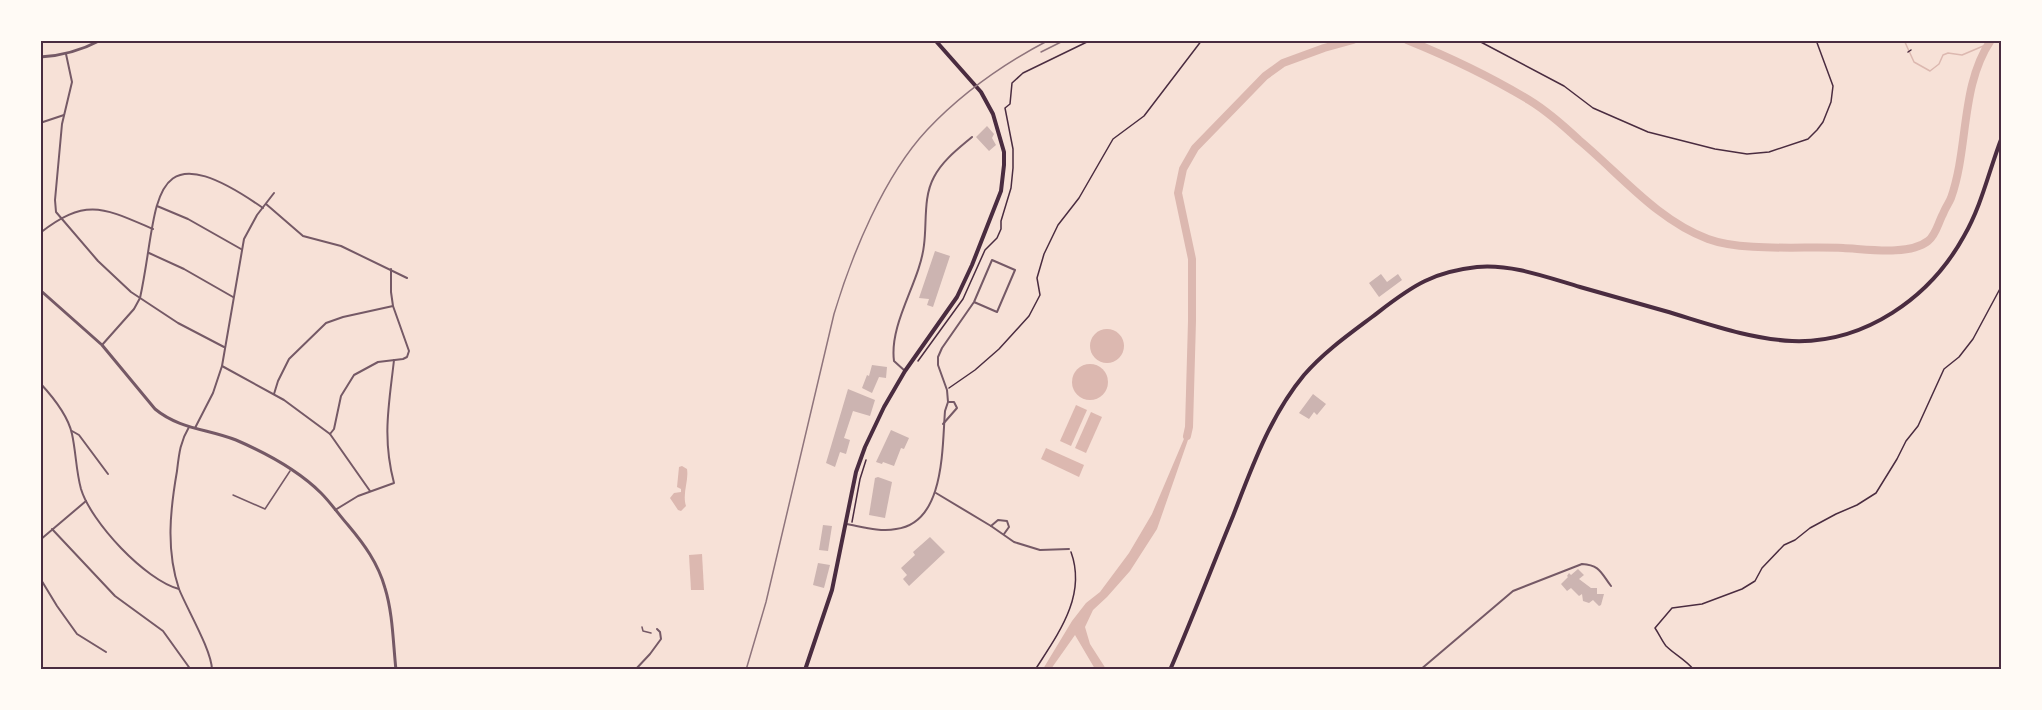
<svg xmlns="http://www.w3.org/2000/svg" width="2042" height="710" font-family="'IBM Plex Sans',sans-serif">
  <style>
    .water { fill: #dcb8b0 }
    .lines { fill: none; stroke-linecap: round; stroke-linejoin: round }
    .stream { stroke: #dcb8b0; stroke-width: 1.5 }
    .river { stroke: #dcb8b0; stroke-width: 8 }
    .building { fill: #ccb4b1 }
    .path { stroke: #4a2c40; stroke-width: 1.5 }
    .service { stroke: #755966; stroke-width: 1.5 }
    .minor { stroke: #755966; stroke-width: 2 }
    .tertiary { stroke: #755966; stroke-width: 3 }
    .primary { stroke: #4a2c40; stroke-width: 4 }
    .rail { stroke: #8f747c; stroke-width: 1.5 }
    .neatline { fill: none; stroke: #4a2c40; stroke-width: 2 }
  </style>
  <rect width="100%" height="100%" fill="#f7e1d7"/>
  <g class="water">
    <circle cx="1107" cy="346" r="17"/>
    <circle cx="1090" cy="382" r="18"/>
    <polygon points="1076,405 1087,410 1071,446 1060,441"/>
    <polygon points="1091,412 1102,417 1086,453 1075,448"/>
    <polygon points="1189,427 1189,437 1157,529 1130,571 1107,597 1093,610 1085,627 1090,644 1106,669 1095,669 1075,635 1051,669 1043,669 1072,621 1086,603 1100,592 1129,553 1152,514"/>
    <polygon points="1046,448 1084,465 1079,477 1041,459"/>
    <path d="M682,466L687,469C689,481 682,493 686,506L681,511L678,510L670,498L674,493L681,492V489L677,487L679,467Z"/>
    <polygon points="702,554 704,590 691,590 689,555"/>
  </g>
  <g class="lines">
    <polyline class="stream" points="1904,40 1914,62 1930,71 1939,64 1943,55 1948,53 1962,55 1988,44"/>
    <g class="river">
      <path d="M1407,40C1449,57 1491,77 1529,100C1547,111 1564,126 1579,140C1620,174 1657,220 1708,239C1743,252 1805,246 1843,248C1866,249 1909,256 1928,241C1936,235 1938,223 1943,214C1945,208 1949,203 1951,198C1969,147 1960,86 1991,40"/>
      <polyline points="1187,436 1189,427 1192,321 1192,259 1178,193 1183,169 1195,148 1265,76 1283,63 1324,48 1353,40"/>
    </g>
  </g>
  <g class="building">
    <polygon points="987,126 994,134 992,138 996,145 989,151 976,137"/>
    <polygon points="935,251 950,256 933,307 927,305 929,299 919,298"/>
    <polygon points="1381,274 1387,282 1398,274 1402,280 1379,297 1369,283"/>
    <polygon points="872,365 887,367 886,378 879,377 872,393 862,388 867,375 869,376"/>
    <polygon points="848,389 875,400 870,416 853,411 844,438 850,440 846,454 840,452 835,467 826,463"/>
    <polygon points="1313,394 1326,404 1317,415 1314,412 1309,419 1299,413"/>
    <polygon points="891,430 909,438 904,449 901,448 894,466 883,462 882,464 876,462"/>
    <polygon points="878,477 892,482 885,518 869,515 875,478"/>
    <polygon points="823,525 832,526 828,551 819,550"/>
    <polygon points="930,537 945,552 909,586 903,579 907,575 901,568 915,555 913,552"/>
    <polygon points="818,563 830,565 824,588 813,585"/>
    <polygon points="1578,569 1584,575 1579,579 1591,588 1597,588 1597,594 1604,594 1601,605 1599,606 1593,600 1589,603 1583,601 1582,594 1579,596 1571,588 1567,591 1561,584 1568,577 1567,576 1569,573 1571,575"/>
  </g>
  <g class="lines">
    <g class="path">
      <polyline points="1477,40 1564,86 1593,108 1648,132 1715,149 1747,154 1769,152 1808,139 1817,130 1823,122 1831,102 1833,86 1816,40"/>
      <polyline points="1908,52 1911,50"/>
      <polyline points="918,361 963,299 985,250 997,238 1001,229 1001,221 1011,188 1013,168 1013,149 1005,108 1010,104 1012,83 1023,73 1091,40"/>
      <polyline points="949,388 975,370 999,349 1029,316 1040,295 1037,278 1044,254 1058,225 1079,198 1113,139 1144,116 1202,40"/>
      <polyline points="852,522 860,479 866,460"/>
      <path d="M1035,670C1058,634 1087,596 1071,552"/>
      <path d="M1694,670C1686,660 1674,654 1666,646C1662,641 1659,634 1655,628L1672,608L1702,604L1742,589L1755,581L1762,568L1784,545L1795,540L1810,528L1836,514L1857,505L1876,493L1897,459L1906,441L1918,426L1944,369L1959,357L1973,339L2002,285"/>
    </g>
    <g class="service">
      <polyline points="233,495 265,509 290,471"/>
      <polyline points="642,627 643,631 651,633"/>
    </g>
    <g class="minor">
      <polyline points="66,54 72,82 62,124 55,200 56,212 98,261 131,292 178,323 224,347"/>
      <polyline points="40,123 64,115"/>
      <polyline points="266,204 303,236 341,246 407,278"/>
      <polyline points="157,206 188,219 241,249"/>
      <path d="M40,233C86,197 104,208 153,229"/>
      <polyline points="149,253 184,269 233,297"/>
      <path d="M102,345L134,309L140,298C160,207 144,125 263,208"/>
      <polyline points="222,366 284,400 330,434 370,491"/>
      <path d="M905,371L894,361C889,323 920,282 924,245C927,223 923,197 934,177C943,160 958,149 972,137"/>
      <path d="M40,383C53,397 68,415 72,434C76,452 76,471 81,489C91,522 145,580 179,589"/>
      <polyline points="274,394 278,381 289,359 326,323 343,317 393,306"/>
      <polyline points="943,424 957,408 954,402 949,402"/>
      <path d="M189,427C180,442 179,454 177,471C170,511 166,550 179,589C187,609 212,651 212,670"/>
      <polyline points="195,428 213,393 222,366 244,239 257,215 274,193"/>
      <polyline points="72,431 79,435 108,474"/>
      <polyline points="330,434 334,429 341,396 354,375 378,362 403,359 407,357 409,351 393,306 391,292 391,269"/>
      <polyline points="936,493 991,526 1014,542 1040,550 1069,549"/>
      <path d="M335,510L358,496L394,483C382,437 389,405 394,360"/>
      <path d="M846,524C863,527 880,532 896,529C945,523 942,448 945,411L948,402L947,390L938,365V357L942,348L974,302L992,260L1015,270L997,312L974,302"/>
      <polyline points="991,526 998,520 1007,521 1009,527 1004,534"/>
      <polyline points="52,529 115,596 163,631 191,670"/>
      <polyline points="40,540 86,501"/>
      <polyline points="40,578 57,606 77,634 106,652"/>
      <polyline points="635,670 650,654 661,639 660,632 657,629"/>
      <path d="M1420,670L1513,591L1582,564C1600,565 1601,573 1611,586"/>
    </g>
    <g class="tertiary">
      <path d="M40,57C62,56 82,50 101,40"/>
      <path d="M40,290L102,345L155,409C179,429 208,429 236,440C266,453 298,470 321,493C331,503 339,515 348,525C364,544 378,563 385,588C393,614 393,643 396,670"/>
    </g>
    <g class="primary">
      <polyline points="805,670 832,590 856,472 865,447 884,407 905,371 957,297 972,265 1001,191 1004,165 1004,152 993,114 981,92 935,40"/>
      <path d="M1170,670C1192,619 1212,567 1233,516C1252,467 1270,416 1304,375C1324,352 1348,335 1372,317C1389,304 1406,290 1425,281C1441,273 1459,269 1477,267C1512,264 1546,277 1580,287C1609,295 1637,303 1665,311C1706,323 1749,339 1792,341C1864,344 1930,298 1964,236C1982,205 1989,170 2002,137"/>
    </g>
    <g class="rail">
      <polyline points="1041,52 1065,40"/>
      <path d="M746,670L766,602L834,314C852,254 884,176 927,130C962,93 1003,64 1049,40"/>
    </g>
  </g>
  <rect width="2042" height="710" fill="none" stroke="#fffaf5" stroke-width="84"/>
  <rect x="42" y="42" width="1958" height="626" class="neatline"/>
</svg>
